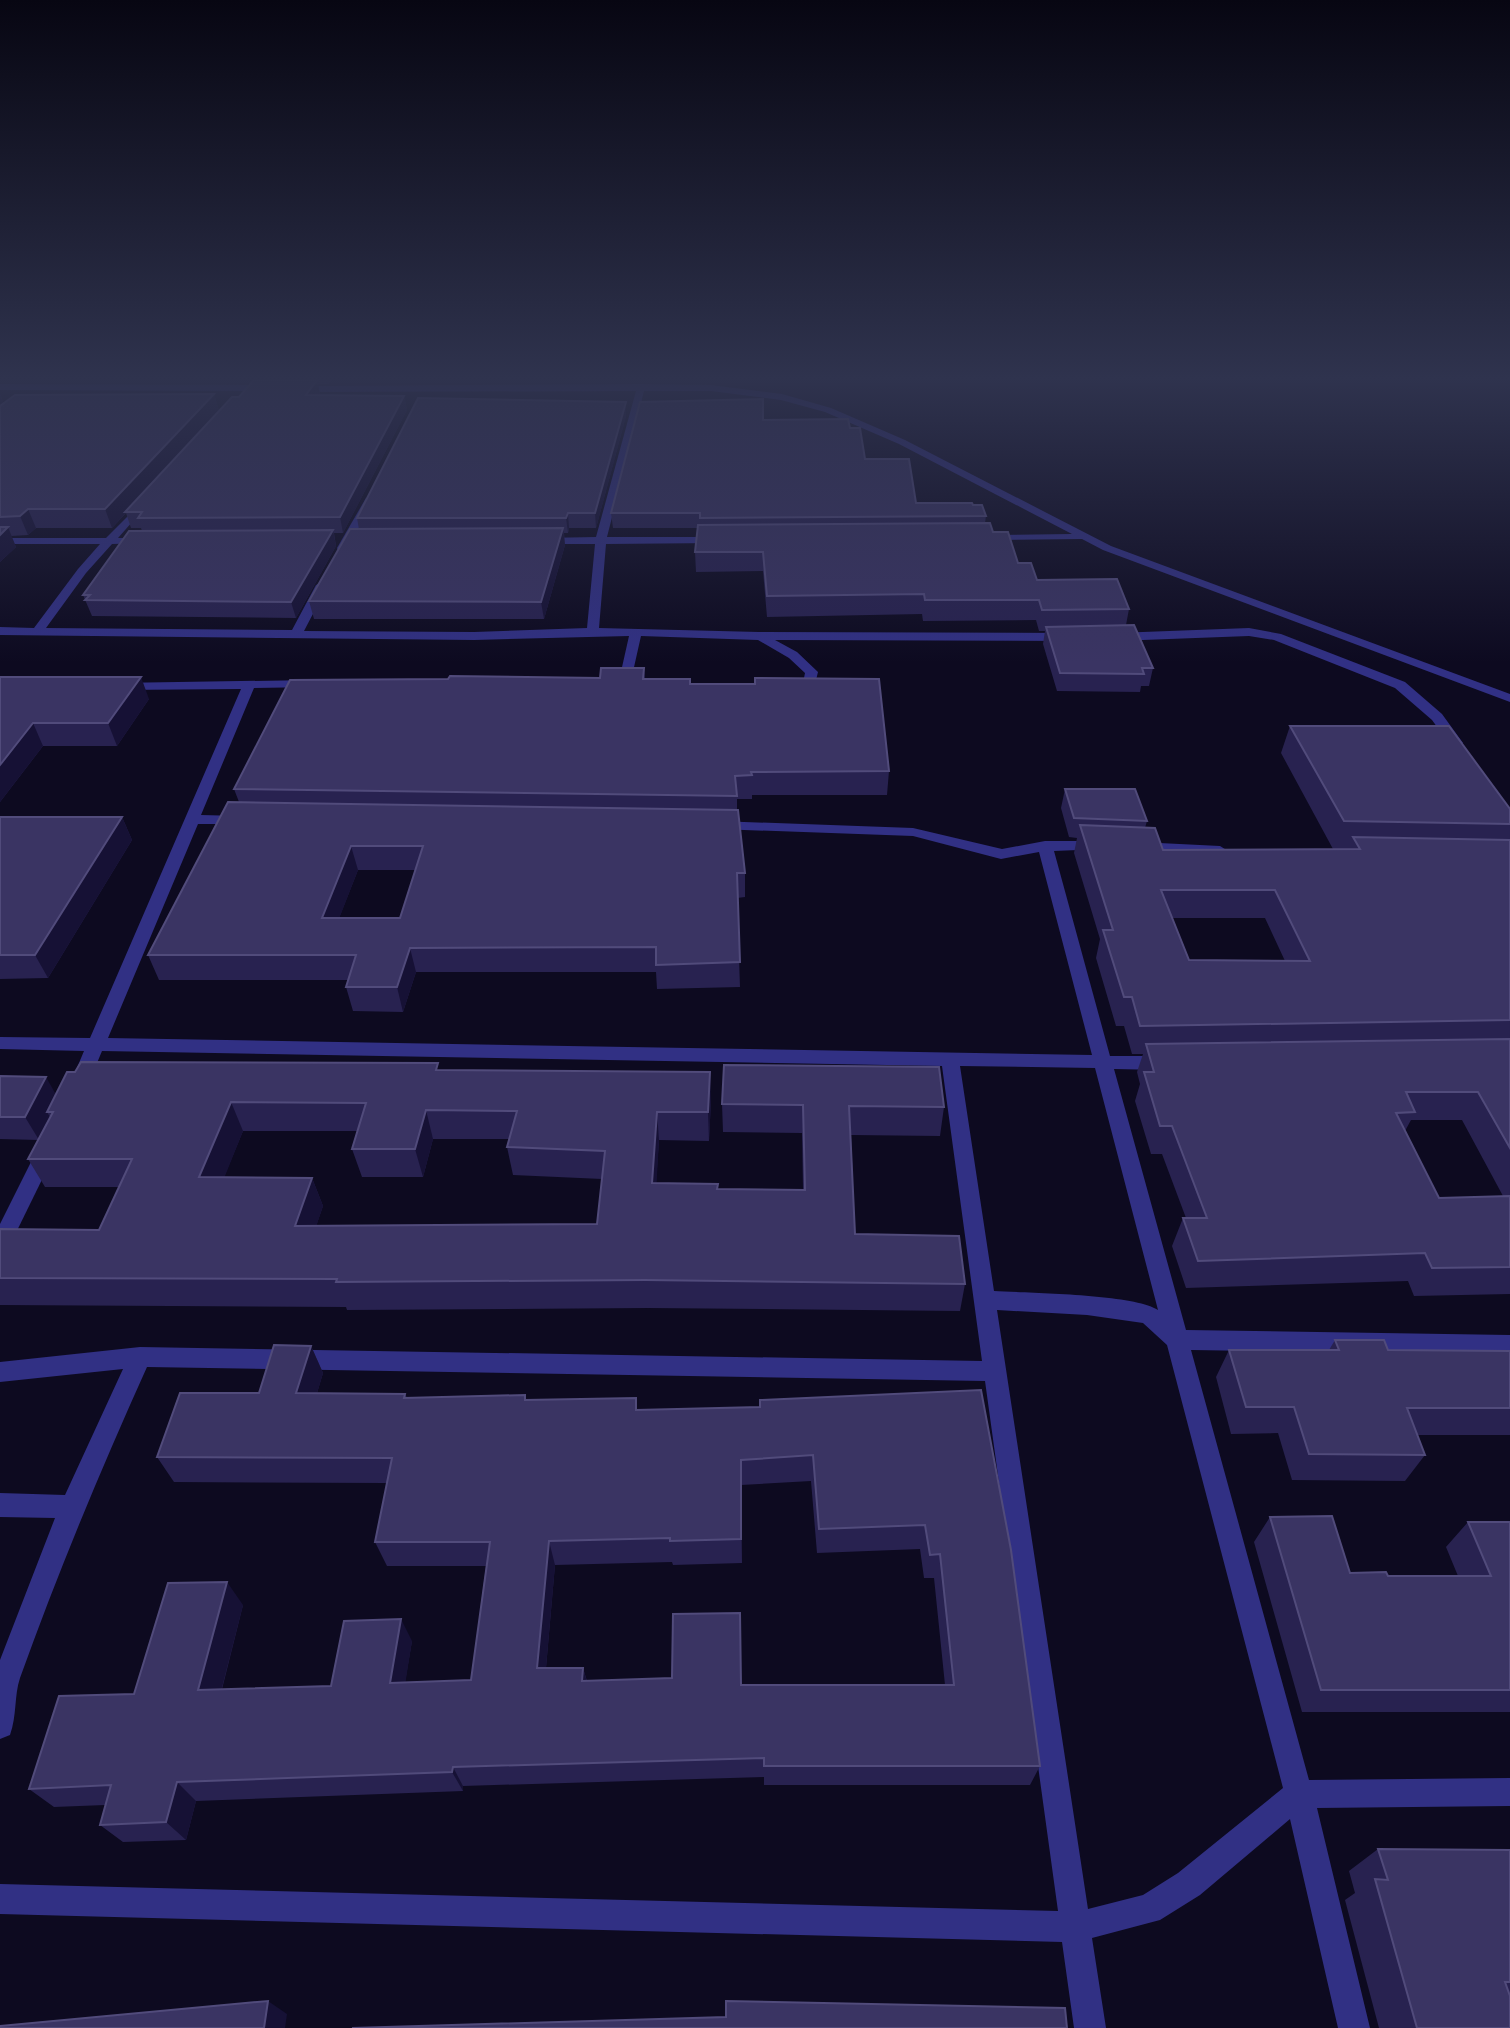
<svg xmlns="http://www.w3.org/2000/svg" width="1510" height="2028" font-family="Overpass,sans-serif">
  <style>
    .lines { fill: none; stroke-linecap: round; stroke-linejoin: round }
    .minor { fill: #313084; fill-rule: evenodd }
    .wall { fill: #282250; fill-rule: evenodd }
    .shaded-wall { fill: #161135 }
    .building { fill: #3a3463; stroke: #514b7b; stroke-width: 2; fill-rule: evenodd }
  </style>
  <rect width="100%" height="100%" fill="#0d0a20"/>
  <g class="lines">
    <g class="minor">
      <polygon points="0,384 270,385 274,388 270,391 0,390"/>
      <polygon points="641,384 711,385 782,394 831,408 905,440 1111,546 1510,694 1510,702 1103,550 1082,539 983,540 983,536 987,535 1072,534 899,444 825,412 781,400 711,391 644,391 607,537 718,537 723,540 718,543 606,544 599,628 759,632 1067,633 1073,637 1067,641 775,640 797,652 818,672 815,684 791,688 785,684 786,681 804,678 805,673 789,658 758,640 641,636 630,685 624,689 618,685 629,636 474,640 0,635 0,627 34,628 78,569 100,544 0,544 0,538 106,538 143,501 148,504 118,538 144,538 149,541 148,543 112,544 86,573 46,628 292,630 316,585 322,582 328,585 304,631 474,632 587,628 595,544 543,544 538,541 543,538 596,537 636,391 298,392 294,389 298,386"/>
      <polygon points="366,498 375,500 346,550 338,550 337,548"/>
      <polygon points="1249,628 1281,634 1405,682 1442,714 1463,743 1456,747 1451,746 1432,720 1395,688 1274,640 1249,636 1116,641 1110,637 1116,633"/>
      <path d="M312,680L318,684L317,687L254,688L201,815L241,816L248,820L241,824H198L108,1038L1092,1055L1039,852L1001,859L913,836L717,829L710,825L717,821L913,828L1002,849L1045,841H1097L1105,846L1102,849L1054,851L1110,1056H1162L1168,1058L1171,1063L1168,1068L1162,1070L1114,1069L1186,1330L1510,1335V1355L1191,1350L1309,1780L1510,1778V1806L1317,1808L1370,2028H1338L1290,1819L1200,1895L1160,1920L1092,1938L1106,2028H1074L1062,1942L0,1914V1884L1058,1911L985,1381L147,1367C101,1469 58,1572 20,1678C14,1696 17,1716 10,1735L0,1739V1660L55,1518L0,1517V1493L65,1495L123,1369L0,1382V1362L140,1347L982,1361L942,1066L102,1051L87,1087H73L71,1082L84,1051L0,1049V1037L90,1038L241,689L120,690L115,689V683ZM960,1066L1095,1068L1158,1310C1135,1294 1027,1293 994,1291ZM997,1310L1087,1315L1143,1323L1167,1345L1283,1788L1178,1873L1143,1895L1088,1909Z"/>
      <polygon points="1139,842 1220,846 1228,851 1220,856 1134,850 1131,847 1134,844"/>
      <polygon points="46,1143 53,1146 56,1151 7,1251 0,1254 0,1224 39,1146"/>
    </g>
  </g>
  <g class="wall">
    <polygon points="265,379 332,379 328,384 318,384 320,395 404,396 407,410 343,533 334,533 336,546 296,618 92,616 83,595 142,531 141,528 131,528 126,513 112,528 36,528 28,535 11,536 16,547 0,562 0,394 4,404 214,394 219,411"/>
    <polygon points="626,416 596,528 569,528 568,533 564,533 565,545 544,619 314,619 309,601 359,529 357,518"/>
    <polygon points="763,420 850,428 865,459 916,503 973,505 986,516 985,523 1018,563 1037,580 1129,609 1126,625 1153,668 1149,686 1141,686 1140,692 1057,691 1043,644 1045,631 1039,631 1036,620 923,621 922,614 767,617 763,571 696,572 695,552 698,528 613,528 611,513"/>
    <path d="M644,668L645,679L690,684L889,771L887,795H752V799H737V810L745,873V897L737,898L740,987L657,989L656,972H416L403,1012L353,1011L346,987L348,980H159L148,955L239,802L234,789L448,679L600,678ZM358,870H415L400,918H339Z"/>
    <polygon points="0,677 149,699 117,746 43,746 0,802"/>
    <path d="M1290,726L1510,809V1294L1414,1296L1408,1281L1186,1288L1172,1246L1183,1218H1186L1162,1154H1151L1135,1101L1140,1084L1137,1072L1143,1054H1132L1124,1026H1116L1096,958L1100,939L1074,853L1077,838L1069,837L1061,808L1065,789L1147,821L1145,828L1163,850H1348L1333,849L1281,753ZM1172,918H1265L1285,961L1189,960ZM1411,1120H1462L1503,1196L1439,1198L1405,1131Z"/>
    <polygon points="0,817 122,817 132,840 48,978 0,979"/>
    <path d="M439,1070L711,1100L709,1141L659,1140L656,1183L718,1189L803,1190L802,1133L723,1132L722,1104L944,1107L940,1136L851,1135L855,1234L965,1284L960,1311L648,1308L347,1310L346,1307L0,1305V1229L99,1230L119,1187H45L28,1159L38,1140L0,1139V1076L56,1095ZM243,1131H357L352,1149L362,1177H423L433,1139H509L507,1147L513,1175L602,1179L597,1224L316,1226L323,1206L312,1178L224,1177Z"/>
    <polygon points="1335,1340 1388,1350 1510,1351 1510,1435 1417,1435 1425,1455 1405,1481 1292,1480 1278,1433 1231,1434 1216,1377 1229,1350 1329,1350"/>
    <path d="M311,1346L323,1373L317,1393L405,1394L407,1398L527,1400L638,1410L760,1407L981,1390L1040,1766L1030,1785H764V1777L463,1786V1791L196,1801L186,1840L123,1842L100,1825L105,1805L54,1807L29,1789L134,1694L243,1605L222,1689L331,1686L412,1641L405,1682L471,1680L486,1566H387L375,1542L387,1483L174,1482L157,1457L259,1393ZM811,1481L817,1553L920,1549L924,1578H934L945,1685H741L672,1678L587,1681L583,1668H546L555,1565L672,1562L673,1565L742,1563L741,1485Z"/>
    <polygon points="1270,1517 1350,1573 1388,1576 1458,1576 1446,1547 1468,1522 1510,1522 1510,1712 1302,1712 1254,1542"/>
    <polygon points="1378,1849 1510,1850 1510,2028 1379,2028 1345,1900 1355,1893 1349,1871"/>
  </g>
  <g class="shaded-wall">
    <polygon points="317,380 320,394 306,395"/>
    <polygon points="0,394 6,410 0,416"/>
    <polygon points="214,394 219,411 112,528 105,509"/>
    <polygon points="404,396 407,410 343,533 340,517"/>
    <polygon points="626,402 626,416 596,528 595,513"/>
    <polygon points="28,509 36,528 28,535 20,516"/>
    <polygon points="568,513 569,528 568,533 566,518"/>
    <polygon points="8,527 16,547 0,562 0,535"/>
    <polygon points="563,528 565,545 544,619 541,602"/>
    <polygon points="333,530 336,546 296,618 291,602"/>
    <polygon points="141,677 149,699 117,746 108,723"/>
    <polygon points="33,723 43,746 0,802 0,765"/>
    <polygon points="122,817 132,840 48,978 35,955"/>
    <polygon points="351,846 358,870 330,942 322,918"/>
    <polygon points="410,948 416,972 403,1012 397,987"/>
    <polygon points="710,1072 711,1100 709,1141 708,1112"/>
    <polygon points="46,1077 59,1100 47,1112 50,1117 39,1140 25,1117"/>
    <polygon points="231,1102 243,1131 213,1206 199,1177"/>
    <polygon points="426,1110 433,1139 423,1177 415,1149"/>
    <polygon points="657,1112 659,1140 655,1211 652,1183"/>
    <polygon points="312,1178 323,1206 307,1254 295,1226"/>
    <polygon points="311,1346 323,1373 309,1420 296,1393"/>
    <polygon points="549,1541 555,1565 544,1690 537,1668"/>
    <polygon points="227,1582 243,1605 216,1711 198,1690"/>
    <polygon points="401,1619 412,1641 402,1704 390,1683"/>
    <polygon points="583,1668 589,1689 582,1681"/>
    <polygon points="453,1767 463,1786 463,1791 452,1772"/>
    <polygon points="177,1782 196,1801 186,1840 166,1822"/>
    <polygon points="268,2001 287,2014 285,2028 264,2028"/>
  </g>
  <g class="building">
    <polygon points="254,380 317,380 306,395 404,396 340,517 138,518 142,512 125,512 232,397 239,397"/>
    <polygon points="214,394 105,509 28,509 20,516 0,517 0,406 15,395"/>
    <polygon points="418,398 626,402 595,513 568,513 566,518 357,518"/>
    <polygon points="763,399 763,420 848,419 850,428 860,428 865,459 909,459 916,503 972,503 973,505 982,505 986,516 700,518 700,513 611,513 640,402"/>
    <polygon points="990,523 993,532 1008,532 1018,563 1031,563 1037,580 1117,579 1129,609 1042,610 1039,600 925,600 924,594 767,596 763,552 695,552 698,525"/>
    <polygon points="0,527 8,527 0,535"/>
    <polygon points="563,528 541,602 309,601 350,529"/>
    <polygon points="333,530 291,602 85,600 90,595 83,595 129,531"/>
    <polygon points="1134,625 1153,668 1142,668 1144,674 1060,673 1046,627"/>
    <polygon points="601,668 644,668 643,679 690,679 690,684 755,684 755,678 879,679 889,771 751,772 752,775 735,776 737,796 234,789 290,680 448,679 450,676 600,678"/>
    <polygon points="0,677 141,677 108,723 33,723 0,765"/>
    <polygon points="1290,726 1449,726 1510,809 1510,824 1344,821"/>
    <polygon points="1065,789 1135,789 1147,821 1074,818"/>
    <path d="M228,802L738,810L745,873H737L740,962L656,965V947L410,948L397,987H346L356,955H148ZM351,846H423L400,918H322Z"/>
    <polygon points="0,817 122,817 35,955 0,955"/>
    <path d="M1080,825L1155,828L1163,850L1360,849L1353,837L1510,840V1020L1140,1026L1132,997H1124L1103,930H1113ZM1161,890H1275L1310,961L1189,960Z"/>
    <polygon points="1510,1039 1510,1148 1478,1092 1406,1092 1415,1112 1396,1113 1439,1198 1510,1196 1510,1267 1432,1268 1425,1253 1198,1261 1183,1218 1207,1218 1172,1126 1160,1126 1144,1072 1154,1072 1146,1044"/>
    <path d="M81,1062L438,1063L436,1070L710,1072L708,1112H657L652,1183L718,1184L717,1189L805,1190L803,1105L722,1104L724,1065L939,1067L944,1107L849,1106L855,1234L959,1236L965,1284L645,1280L336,1282L337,1279L0,1278V1229L99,1230L132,1159H28L53,1112H47L67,1072H75ZM231,1102L366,1103L352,1149H415L426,1110L517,1111L507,1147L605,1151L597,1224L295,1226L312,1178L199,1177Z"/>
    <polygon points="0,1076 46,1077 25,1117 0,1117"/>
    <polygon points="1335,1340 1384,1340 1388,1350 1510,1351 1510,1408 1407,1408 1425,1455 1309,1454 1294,1407 1246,1407 1229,1350 1339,1350"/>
    <path d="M274,1345L311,1346L296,1393L405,1394L404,1398L525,1395V1400L636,1398V1410L760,1407V1400L981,1390L1011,1550L1040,1766H764V1758L453,1767L452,1772L177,1782L166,1822L100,1825L111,1785L29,1789L59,1696L134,1694L168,1583L227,1582L198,1690L331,1686L344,1621L401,1619L390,1683L471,1680L490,1542H375L392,1458L157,1457L180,1393H259ZM813,1455L819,1529L925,1525L930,1555L940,1554L954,1685H741L740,1613L673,1614L672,1678L582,1681L583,1668H537L549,1541L670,1538V1541L741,1539V1460Z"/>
    <polygon points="1332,1516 1350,1573 1386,1572 1388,1576 1491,1576 1468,1522 1510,1522 1510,1690 1321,1690 1270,1517"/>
    <polygon points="1378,1849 1510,1850 1510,1982 1505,1982 1510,1996 1510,2028 1417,2028 1375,1879 1388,1880"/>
    <polygon points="268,2001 264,2028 0,2028 0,2026"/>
    <polygon points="726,2001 1065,2008 1067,2028 352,2028 726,2017"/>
  </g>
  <linearGradient id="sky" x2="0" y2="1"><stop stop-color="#070612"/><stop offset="0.57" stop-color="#2f334e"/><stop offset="1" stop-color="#2f334e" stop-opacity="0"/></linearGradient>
  <rect width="1510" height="663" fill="url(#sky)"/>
</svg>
